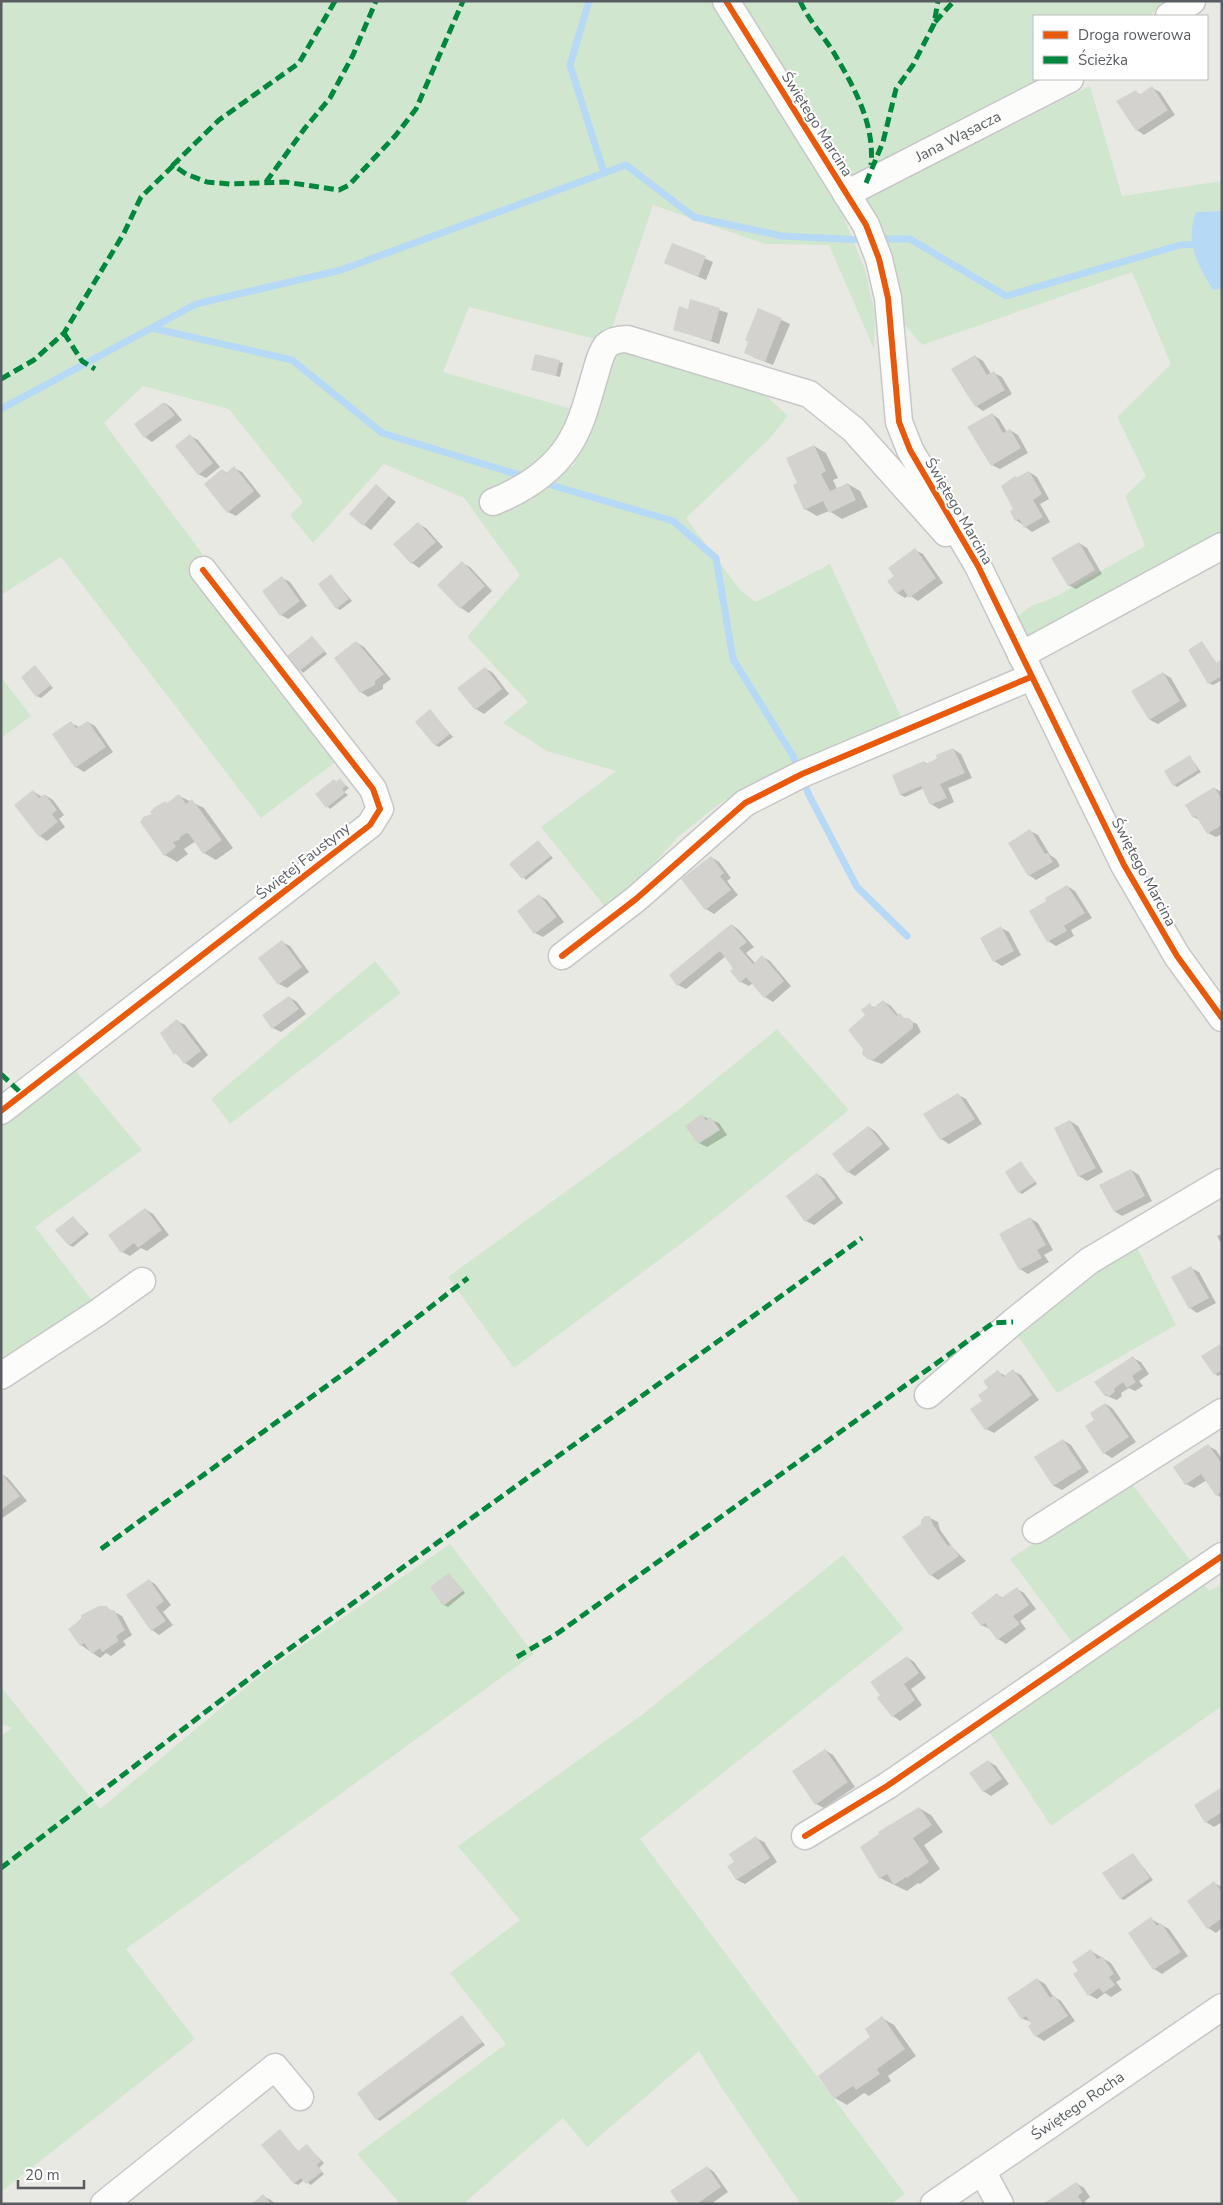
<svg xmlns="http://www.w3.org/2000/svg" width="1223" height="2205" font-family="'Nunito Sans',sans-serif">
  <style>
    .green { fill: #d1e6cf }
    .water { fill: #b6d9f6 }
    .shadow { fill: #0003 }
    .lines { fill: none; stroke-linecap: round; stroke-linejoin: round }
    .stream { stroke: #b6d9f6; stroke-width: 7 }
    .building { fill: #d3d2cf }
    .minor-casing { stroke: #c6c7c6; stroke-width: 29 }
    .minor { stroke: #fcfcfb; stroke-width: 26 }
    .quiet { stroke: #00873e; stroke-width: 5; stroke-dasharray: 10 5; stroke-linecap: butt }
    .cycleway-casing { stroke: #fff; stroke-width: 9 }
    .cycleway { stroke: #e8590c; stroke-width: 6 }
    .labels { text-anchor: middle; dominant-baseline: central; stroke-width: 4; stroke-linejoin: round; paint-order: stroke }
    .street-label { font-size: 15px; fill: #595d61; stroke: #fff }
  </style>
  <rect width="100%" height="100%" fill="#e9e9e4"/>
  <g class="green">
    <polygon points="1,1 1166,1 1149,16 1034,16 1034,79 1045,79 832,189 865,269 875,314 874,349 829,245 765,244 653,205 612,328 595,339 469,307 443,372 572,409 559,476 575,464 607,359 619,350 760,390 788,416 768,440 686,518 741,591 756,602 830,564 902,719 749,793 724,800 678,837 609,912 541,827 616,771 547,751 503,723 528,702 467,637 520,575 464,498 384,464 313,543 290,515 303,502 229,409 143,386 104,423 202,553 199,584 341,758 261,818 61,557 1,595"/>
    <polygon points="1090,86 1122,196 1222,181 1222,211 1196,212 1213,290 1222,288 1222,534 1029,644 1016,618 1031,606 1055,597 1145,546 1125,496 1146,476 1117,417 1171,364 1132,272 922,345 901,320 863,202 899,179 985,139"/>
    <polygon points="1,677 31,716 1,738"/>
    <polygon points="375,961 401,993 230,1124 211,1099"/>
    <polygon points="777,1029 849,1110 702,1228 514,1368 448,1277 678,1110"/>
    <polygon points="70,1064 142,1150 35,1227 93,1302 1,1366 1,1120"/>
    <polygon points="1135,1244 1176,1325 1057,1393 1013,1329 1083,1282"/>
    <polygon points="1129,1480 1193,1564 1074,1645 1010,1559"/>
    <polygon points="450,1544 534,1654 126,1949 195,2039 1,2192 1,1736 12,1728 1,1724 1,1687 100,1809 264,1672"/>
    <polygon points="843,1555 904,1629 640,1839 905,2194 891,2204 801,2204 725,2093 699,2051 587,2147 563,2118 463,2204 400,2204 357,2154 506,2044 450,1973 520,1920 458,1846 643,1714"/>
    <polygon points="1202,1581 1209,1591 1222,1584 1222,1706 1051,1826 986,1727"/>
  </g>
  <path class="water" d="M1222,211V288L1213,290C1197,264 1185,243 1196,212Z"/>
  <g class="shadow">
    <polygon points="1152,88 1160,92 1175,115 1144,135 1137,130 1136,92 1141,95"/>
    <polygon points="673,245 713,262 706,280 665,263"/>
    <polygon points="691,301 728,313 719,344 674,329 689,310"/>
    <polygon points="758,309 790,324 773,365 753,357"/>
    <polygon points="536,355 563,363 560,377 532,369"/>
    <polygon points="975,356 983,361 991,374 994,373 1002,377 1012,394 983,411 976,406"/>
    <polygon points="165,403 172,408 182,420 152,442 145,437"/>
    <polygon points="992,414 999,419 1007,432 1010,430 1018,435 1028,453 1000,469 992,465"/>
    <polygon points="190,436 198,440 220,467 206,478 198,474"/>
    <polygon points="814,446 826,453 838,478 833,480 837,489 848,484 860,491 868,507 842,519 829,511 817,516 805,509 799,484"/>
    <polygon points="234,468 242,472 261,496 236,516 228,512 222,470 228,473"/>
    <polygon points="1029,472 1037,477 1049,499 1040,504 1050,522 1032,532 1016,520 1015,510"/>
    <polygon points="376,486 396,502 371,530 364,525"/>
    <polygon points="418,524 426,528 443,547 419,568 412,563"/>
    <polygon points="1079,543 1087,548 1102,574 1076,589 1068,585"/>
    <polygon points="915,550 923,554 943,583 918,601 909,595 905,598 897,593 896,576"/>
    <polygon points="462,563 470,567 492,591 469,613 461,608 439,585"/>
    <polygon points="331,576 352,601 340,610 337,608"/>
    <polygon points="282,578 290,582 307,606 288,619 281,615"/>
    <polygon points="312,637 327,654 303,673 288,657"/>
    <polygon points="356,642 364,647 391,679 383,685 383,689 368,697 361,692"/>
    <polygon points="1202,643 1217,664 1222,661 1222,680 1213,685 1209,683 1190,650"/>
    <polygon points="35,667 53,688 41,698 37,696"/>
    <polygon points="485,668 493,673 509,694 484,714 476,709"/>
    <polygon points="1163,673 1171,678 1187,706 1158,724 1150,720 1133,691"/>
    <polygon points="430,711 453,737 439,747 435,745"/>
    <polygon points="88,722 95,726 113,752 84,772 76,767 71,723 79,727"/>
    <polygon points="953,749 961,754 972,778 948,788 954,802 939,809 931,804 924,788 905,797 901,795 893,776 924,762 928,764"/>
    <polygon points="1190,757 1201,772 1177,787 1174,785"/>
    <polygon points="340,780 349,788 344,792 348,795 330,809 317,795 334,781 337,782"/>
    <polygon points="1214,788 1222,792 1222,834 1216,837 1208,833 1201,821 1194,817"/>
    <polygon points="33,791 42,797 45,795 53,800 64,815 59,819 65,827 47,841 40,836"/>
    <polygon points="179,796 204,808 233,848 216,860 204,853 196,841 184,849 188,854 177,862 165,855 154,814"/>
    <polygon points="1030,831 1038,835 1050,855 1056,859 1060,866 1036,880 1029,875"/>
    <polygon points="538,842 553,858 526,880 511,864"/>
    <polygon points="711,857 719,862 731,878 727,881 738,895 714,914 706,909 683,879"/>
    <polygon points="1067,886 1075,891 1092,918 1071,930 1074,936 1056,946 1048,941 1048,901"/>
    <polygon points="540,896 547,900 564,922 543,937 535,933"/>
    <polygon points="732,925 739,930 754,947 746,953 755,963 763,957 770,961 791,986 773,1002 765,997 753,983 749,986 741,982 726,956 686,989 678,985"/>
    <polygon points="1001,928 1009,932 1021,955 1002,966 994,961"/>
    <polygon points="282,942 290,946 309,972 287,988 279,984"/>
    <polygon points="289,997 297,1002 306,1014 281,1032 273,1028"/>
    <polygon points="883,1001 891,1006 899,1016 917,1024 921,1032 882,1064 868,1059 867,1015 870,1005 875,1008"/>
    <polygon points="177,1021 185,1025 208,1055 193,1068 185,1063 168,1045"/>
    <polygon points="958,1095 966,1099 982,1124 949,1144 941,1139"/>
    <polygon points="702,1116 719,1123 727,1135 707,1147 699,1143"/>
    <polygon points="1070,1121 1078,1126 1103,1172 1087,1181 1079,1176"/>
    <polygon points="869,1127 876,1132 890,1149 855,1176 848,1172"/>
    <polygon points="1021,1163 1037,1184 1022,1194 1019,1192"/>
    <polygon points="1131,1170 1139,1175 1152,1201 1122,1216 1114,1211"/>
    <polygon points="817,1174 825,1179 843,1203 814,1225 806,1221"/>
    <polygon points="145,1209 153,1214 169,1235 147,1251 141,1248 130,1256 122,1252"/>
    <polygon points="73,1217 89,1234 73,1247 69,1245"/>
    <polygon points="1030,1218 1038,1223 1053,1250 1044,1255 1049,1262 1028,1274 1020,1269 1001,1235"/>
    <polygon points="1222,1234 1222,1245 1217,1236"/>
    <polygon points="1191,1268 1199,1272 1216,1303 1197,1313 1190,1308"/>
    <polygon points="1220,1346 1222,1347 1222,1374 1218,1376 1215,1374"/>
    <polygon points="1133,1358 1141,1362 1149,1374 1139,1381 1143,1386 1135,1391 1129,1388 1121,1393 1122,1396 1117,1400 1104,1395"/>
    <polygon points="1013,1371 1021,1375 1039,1400 994,1433 986,1429 984,1401 998,1372 1006,1376"/>
    <polygon points="1106,1404 1113,1409 1136,1442 1112,1458 1104,1453 1096,1421"/>
    <polygon points="1063,1440 1071,1445 1089,1472 1062,1490 1054,1486 1036,1458"/>
    <polygon points="1208,1446 1216,1450 1222,1459 1222,1498 1217,1495 1207,1480 1194,1488 1186,1484"/>
    <polygon points="1,1474 8,1478 27,1501 1,1519"/>
    <polygon points="930,1518 938,1522 940,1530 953,1548 966,1561 938,1580 931,1575"/>
    <polygon points="449,1574 465,1593 448,1607 444,1605"/>
    <polygon points="149,1580 156,1585 171,1605 163,1612 173,1625 159,1635 152,1630"/>
    <polygon points="1017,1589 1024,1593 1036,1609 1020,1621 1026,1629 1006,1644 998,1639 990,1629 981,1625 998,1595 1003,1598"/>
    <polygon points="107,1608 122,1616 132,1635 123,1641 126,1645 111,1656 106,1653 100,1658 81,1645 70,1629 91,1610"/>
    <polygon points="907,1657 914,1662 926,1678 911,1689 922,1705 900,1721 893,1716"/>
    <polygon points="825,1750 833,1755 855,1787 824,1808 816,1804"/>
    <polygon points="988,1761 996,1766 1009,1784 991,1796 983,1791"/>
    <polygon points="1222,1788 1222,1822 1214,1827 1206,1822 1195,1806"/>
    <polygon points="919,1808 931,1815 943,1832 924,1845 940,1869 920,1884 918,1883 907,1891 880,1878 862,1847"/>
    <polygon points="756,1838 764,1842 777,1862 745,1884 737,1880 728,1867 735,1862"/>
    <polygon points="1133,1854 1153,1880 1124,1900 1120,1898"/>
    <polygon points="1214,1883 1222,1887 1222,1928 1216,1933 1208,1928"/>
    <polygon points="1151,1919 1169,1929 1188,1956 1162,1974 1154,1969"/>
    <polygon points="1091,1951 1111,1963 1121,1979 1116,1982 1122,1990 1111,1997 1105,1993 1097,1999 1089,1995"/>
    <polygon points="1037,1979 1045,1984 1053,1996 1061,2001 1075,2021 1044,2041 1036,2036 1030,2027 1033,2024 1031,2022 1021,2018"/>
    <polygon points="462,2017 485,2045 380,2121 377,2119"/>
    <polygon points="882,2018 894,2025 916,2056 888,2076 891,2081 869,2096 864,2093 847,2105 835,2098"/>
    <polygon points="280,2131 299,2152 307,2146 324,2163 319,2168 324,2174 311,2185 304,2180 298,2185 294,2183"/>
    <polygon points="707,2167 714,2172 728,2192 711,2204 680,2204"/>
    <polygon points="1076,2183 1084,2188 1090,2197 1085,2201 1086,2204 1045,2204"/>
    <polygon points="263,2196 271,2200 275,2204 254,2204"/>
  </g>
  <g class="lines">
    <g class="stream">
      <polyline points="589,1 570,65 604,173"/>
      <polyline points="878,239 910,239 1006,296 1180,245 1201,244"/>
      <polyline points="152,328 292,360 382,433 526,477"/>
      <polyline points="1,409 196,304 341,270 626,165 694,217 782,236 863,240"/>
      <polyline points="541,482 673,521 716,558 733,659 793,756 809,795 857,887 907,936"/>
    </g>
  </g>
  <g class="building">
    <polygon points="1152,86 1168,110 1136,131 1116,101 1136,90 1139,95"/>
    <polygon points="672,243 706,256 698,277 664,263"/>
    <polygon points="690,299 720,308 711,341 673,330 679,306 688,309"/>
    <polygon points="758,308 782,318 765,362 744,353 748,342 745,340"/>
    <polygon points="535,354 560,360 556,376 531,370"/>
    <polygon points="975,355 987,375 994,371 1005,390 975,407 951,369"/>
    <polygon points="164,402 175,415 144,438 134,424"/>
    <polygon points="992,413 1003,433 1010,429 1021,448 991,466 967,427"/>
    <polygon points="190,434 213,463 198,475 175,446"/>
    <polygon points="814,445 826,471 821,474 830,491 848,483 856,500 829,513 823,501 804,510 793,485 797,483 786,458"/>
    <polygon points="234,466 254,491 227,513 204,484 222,469 226,473"/>
    <polygon points="1029,471 1042,494 1033,500 1043,517 1024,528 1019,519 1015,521 1010,511 1013,509 1001,486 1015,476 1017,477"/>
    <polygon points="376,484 389,496 363,526 349,514"/>
    <polygon points="418,522 436,542 411,564 393,544"/>
    <polygon points="1079,542 1095,570 1068,586 1051,558"/>
    <polygon points="915,548 936,578 909,598 903,589 897,594 887,581 894,576 888,568"/>
    <polygon points="462,561 485,586 460,609 437,585"/>
    <polygon points="331,574 349,599 336,609 318,584"/>
    <polygon points="282,576 300,601 280,616 262,591"/>
    <polygon points="312,636 325,651 298,672 286,657"/>
    <polygon points="356,641 384,674 375,681 375,685 360,693 334,658"/>
    <polygon points="1202,641 1216,663 1222,659 1222,676 1208,684 1188,650"/>
    <polygon points="35,665 51,685 36,697 21,677"/>
    <polygon points="485,667 502,689 475,710 457,688"/>
    <polygon points="1163,672 1180,701 1149,720 1131,691"/>
    <polygon points="430,709 450,734 435,746 415,722"/>
    <polygon points="71,721 76,728 88,721 106,747 75,768 52,734"/>
    <polygon points="953,748 965,773 940,784 947,798 930,805 921,786 900,795 892,775 924,761 925,764 937,759 936,755"/>
    <polygon points="1190,755 1198,770 1173,786 1164,771"/>
    <polygon points="340,778 346,786 342,789 345,793 326,808 315,794 334,779 336,782"/>
    <polygon points="1214,787 1222,799 1222,825 1207,834 1196,816 1193,818 1185,805"/>
    <polygon points="33,790 39,798 45,794 57,810 52,814 58,822 39,837 14,805"/>
    <polygon points="179,794 186,804 192,799 222,840 203,854 189,834 186,833 179,838 181,839 173,842 176,847 164,856 140,822 143,817 152,814 150,812 155,807 166,801 167,803"/>
    <polygon points="1030,829 1045,854 1048,853 1053,862 1028,876 1008,843"/>
    <polygon points="538,840 551,856 522,879 509,864"/>
    <polygon points="711,856 724,873 720,876 731,890 705,910 681,879"/>
    <polygon points="1067,885 1085,913 1064,926 1067,931 1047,942 1029,911 1046,901 1045,898"/>
    <polygon points="539,894 557,917 534,934 517,911"/>
    <polygon points="731,924 747,942 739,948 753,964 762,955 784,981 764,998 746,977 740,983 730,971 733,968 720,951 677,986 669,975"/>
    <polygon points="1001,926 1014,951 993,962 980,938"/>
    <polygon points="282,940 302,967 278,985 258,958"/>
    <polygon points="289,996 299,1009 272,1029 262,1015"/>
    <polygon points="883,1000 897,1016 900,1013 904,1018 909,1018 913,1022 913,1028 873,1060 867,1059 862,1054 863,1049 848,1030 865,1015 861,1010 870,1003 873,1008"/>
    <polygon points="177,1019 201,1051 184,1064 176,1053 174,1055 160,1033"/>
    <polygon points="958,1093 975,1119 940,1140 923,1114"/>
    <polygon points="702,1114 706,1120 711,1117 720,1130 698,1144 685,1126"/>
    <polygon points="1070,1120 1096,1168 1078,1177 1054,1128"/>
    <polygon points="868,1126 883,1144 847,1173 832,1154"/>
    <polygon points="1021,1161 1035,1182 1018,1193 1005,1172"/>
    <polygon points="1131,1169 1145,1196 1114,1212 1099,1185"/>
    <polygon points="817,1173 836,1198 805,1222 786,1196"/>
    <polygon points="145,1208 162,1230 138,1248 134,1243 121,1253 108,1235"/>
    <polygon points="73,1216 86,1232 69,1246 55,1230"/>
    <polygon points="1030,1217 1046,1245 1037,1250 1042,1258 1019,1270 999,1234"/>
    <polygon points="1191,1266 1209,1298 1189,1309 1171,1277"/>
    <polygon points="1220,1344 1222,1370 1214,1375 1201,1356"/>
    <polygon points="1133,1356 1142,1369 1132,1376 1136,1382 1127,1388 1123,1382 1114,1389 1115,1392 1108,1397 1106,1394 1104,1395 1094,1382"/>
    <polygon points="1013,1369 1032,1395 985,1430 970,1409 982,1401 978,1395 988,1388 983,1381 998,1370 1003,1377"/>
    <polygon points="1105,1403 1129,1437 1103,1454 1085,1426 1094,1420 1090,1413"/>
    <polygon points="1063,1439 1082,1468 1053,1486 1034,1457"/>
    <polygon points="1208,1444 1222,1464 1222,1491 1216,1496 1201,1474 1185,1485 1173,1467"/>
    <polygon points="1,1473 20,1496 1,1510"/>
    <polygon points="925,1516 930,1516 933,1525 948,1546 951,1545 959,1556 930,1576 902,1537 921,1524 921,1520"/>
    <polygon points="449,1573 463,1591 443,1606 430,1587"/>
    <polygon points="149,1579 164,1601 156,1607 166,1621 151,1631 126,1595"/>
    <polygon points="1017,1587 1029,1605 1013,1616 1020,1624 997,1640 985,1623 981,1626 971,1613 997,1593 1001,1598"/>
    <polygon points="99,1606 107,1606 109,1610 114,1610 125,1630 116,1636 119,1641 102,1652 100,1648 92,1654 84,1643 80,1646 68,1629 81,1620 81,1615"/>
    <polygon points="907,1656 919,1673 904,1684 915,1700 892,1717 877,1698 880,1695 870,1682"/>
    <polygon points="825,1749 848,1782 815,1805 792,1771"/>
    <polygon points="988,1760 1002,1779 983,1792 969,1773"/>
    <polygon points="1222,1787 1222,1812 1205,1823 1194,1805"/>
    <polygon points="919,1807 932,1825 913,1838 929,1862 907,1878 906,1877 894,1885 887,1874 879,1879 860,1847 879,1834 878,1832"/>
    <polygon points="756,1836 770,1858 736,1880 727,1866 734,1862 729,1854"/>
    <polygon points="1133,1853 1150,1878 1120,1899 1102,1873"/>
    <polygon points="1214,1881 1222,1892 1222,1918 1207,1929 1187,1901"/>
    <polygon points="1151,1917 1157,1926 1161,1923 1181,1952 1153,1970 1128,1933"/>
    <polygon points="1091,1949 1097,1959 1103,1957 1114,1974 1109,1977 1115,1985 1103,1993 1099,1988 1088,1996 1073,1974 1078,1971 1072,1962"/>
    <polygon points="1037,1978 1050,1998 1054,1995 1068,2016 1035,2037 1028,2026 1031,2024 1026,2016 1021,2019 1007,1998"/>
    <polygon points="462,2015 482,2042 376,2120 357,2093"/>
    <polygon points="882,2016 905,2049 877,2069 880,2074 856,2090 853,2086 834,2099 818,2076 870,2037 865,2029"/>
    <polygon points="280,2129 298,2151 307,2144 321,2161 317,2165 322,2172 306,2184 301,2178 294,2184 261,2145"/>
    <polygon points="707,2166 721,2187 697,2204 679,2204 670,2191"/>
    <polygon points="1076,2182 1083,2192 1078,2196 1083,2204 1043,2204"/>
    <polygon points="263,2194 271,2204 252,2204"/>
  </g>
  <g class="lines">
    <g class="minor-casing">
      <g id="minor">
        <polyline points="726,1 866,225 879,259 888,298 899,422 910,450 978,566 1124,865 1177,956 1222,1018"/>
        <polyline points="1169,16 1192,1"/>
        <path id="s1" d="M846,194L1070,79"/>
        <path d="M493,502C523,490 550,473 568,446C582,425 588,398 595,375C598,365 600,354 606,346C612,340 619,339 627,339L809,394L854,430L946,533"/>
        <polyline points="1021,655 1222,546"/>
        <polyline points="562,956 636,899 745,803 802,774 1031,677"/>
        <polyline points="1,1111 370,825 380,809 373,789 203,570"/>
        <polyline points="1,1376 97,1313 142,1281"/>
        <polyline points="928,1395 1013,1322 1089,1261 1222,1182"/>
        <polyline points="1036,1530 1222,1412"/>
        <polyline points="805,1836 887,1786 1222,1556"/>
        <polyline points="982,2171 1000,2204"/>
        <polyline points="104,2204 275,2067 300,2097"/>
        <path id="s2" d="M934,2204L1222,2007"/>
      </g>
    </g>
    <use href="#minor" class="minor"/>
    <g class="quiet">
      <polyline points="335,1 299,63 219,120 173,165 186,174 207,182 230,184 285,182 339,190 349,185 396,135 416,109 463,1"/>
      <path d="M800,1C809,21 823,35 834,53C854,87 875,124 871,165"/>
      <polyline points="935,22 954,1"/>
      <polyline points="266,182 305,128 330,98 353,55 376,1"/>
      <polyline points="866,183 883,142 896,89 913,65 934,24 938,1"/>
      <polyline points="64,333 82,361 95,369"/>
      <polyline points="1,379 34,360 64,333 124,233 141,197 178,161"/>
      <polyline points="1,1074 21,1093"/>
      <polyline points="101,1549 357,1364 468,1278"/>
      <polyline points="517,1657 558,1633 993,1323 1013,1322"/>
      <polyline points="1,1868 271,1662 862,1238"/>
    </g>
    <g class="cycleway-casing">
      <g id="cycleway">
        <polyline points="726,1 866,225 879,259 888,298 899,422 910,450 978,566 1124,865 1177,956 1222,1018"/>
        <polyline points="562,956 636,899 745,803 802,774 1031,677"/>
        <polyline points="1,1111 370,825 380,809 373,789 203,570"/>
        <polyline points="805,1836 887,1786 1222,1556"/>
      </g>
    </g>
    <use href="#cycleway" class="cycleway"/>
  </g>
  <g class="labels">
    <g class="street-label">
      <text transform="translate(817 124) rotate(58)">Świętego Marcina</text>
      <text stroke="none"><textPath href="#s1" startOffset="126">Jana Wąsacza</textPath></text>
      <text transform="translate(959 511) rotate(60)">Świętego Marcina</text>
      <text transform="translate(303 861) rotate(-38)">Świętej Faustyny</text>
      <text transform="translate(1144 872) rotate(62)">Świętego Marcina</text>
      <text stroke="none"><textPath href="#s2" startOffset="174">Świętego Rocha</textPath></text>
    </g>
  </g>
  <rect width="1223" height="2205" fill="none" stroke="#595d61" stroke-width="5"/>
  <rect x="1033" y="15" width="175" height="65" fill="#ffffff" stroke="#bdbec0"/>
  <rect x="1043" y="31" width="25" height="8" fill="#e8590c" stroke="#bdbec0"/>
  <text x="1078" y="40" font-size="15" fill="#595d61">Droga rowerowa</text>
  <rect x="1043" y="56" width="25" height="8" fill="#00873e" stroke="#bdbec0"/>
  <text x="1078" y="65" font-size="15" fill="#595d61">Ścieżka</text>
  <path d="M18 2180v8h66v-8" fill="none" stroke="#595d61" stroke-width="2.5"/>
  <text x="25" y="2180" font-size="15" fill="#595d61" stroke="#ffffff" stroke-width="4" paint-order="stroke">20 m</text>
</svg>
